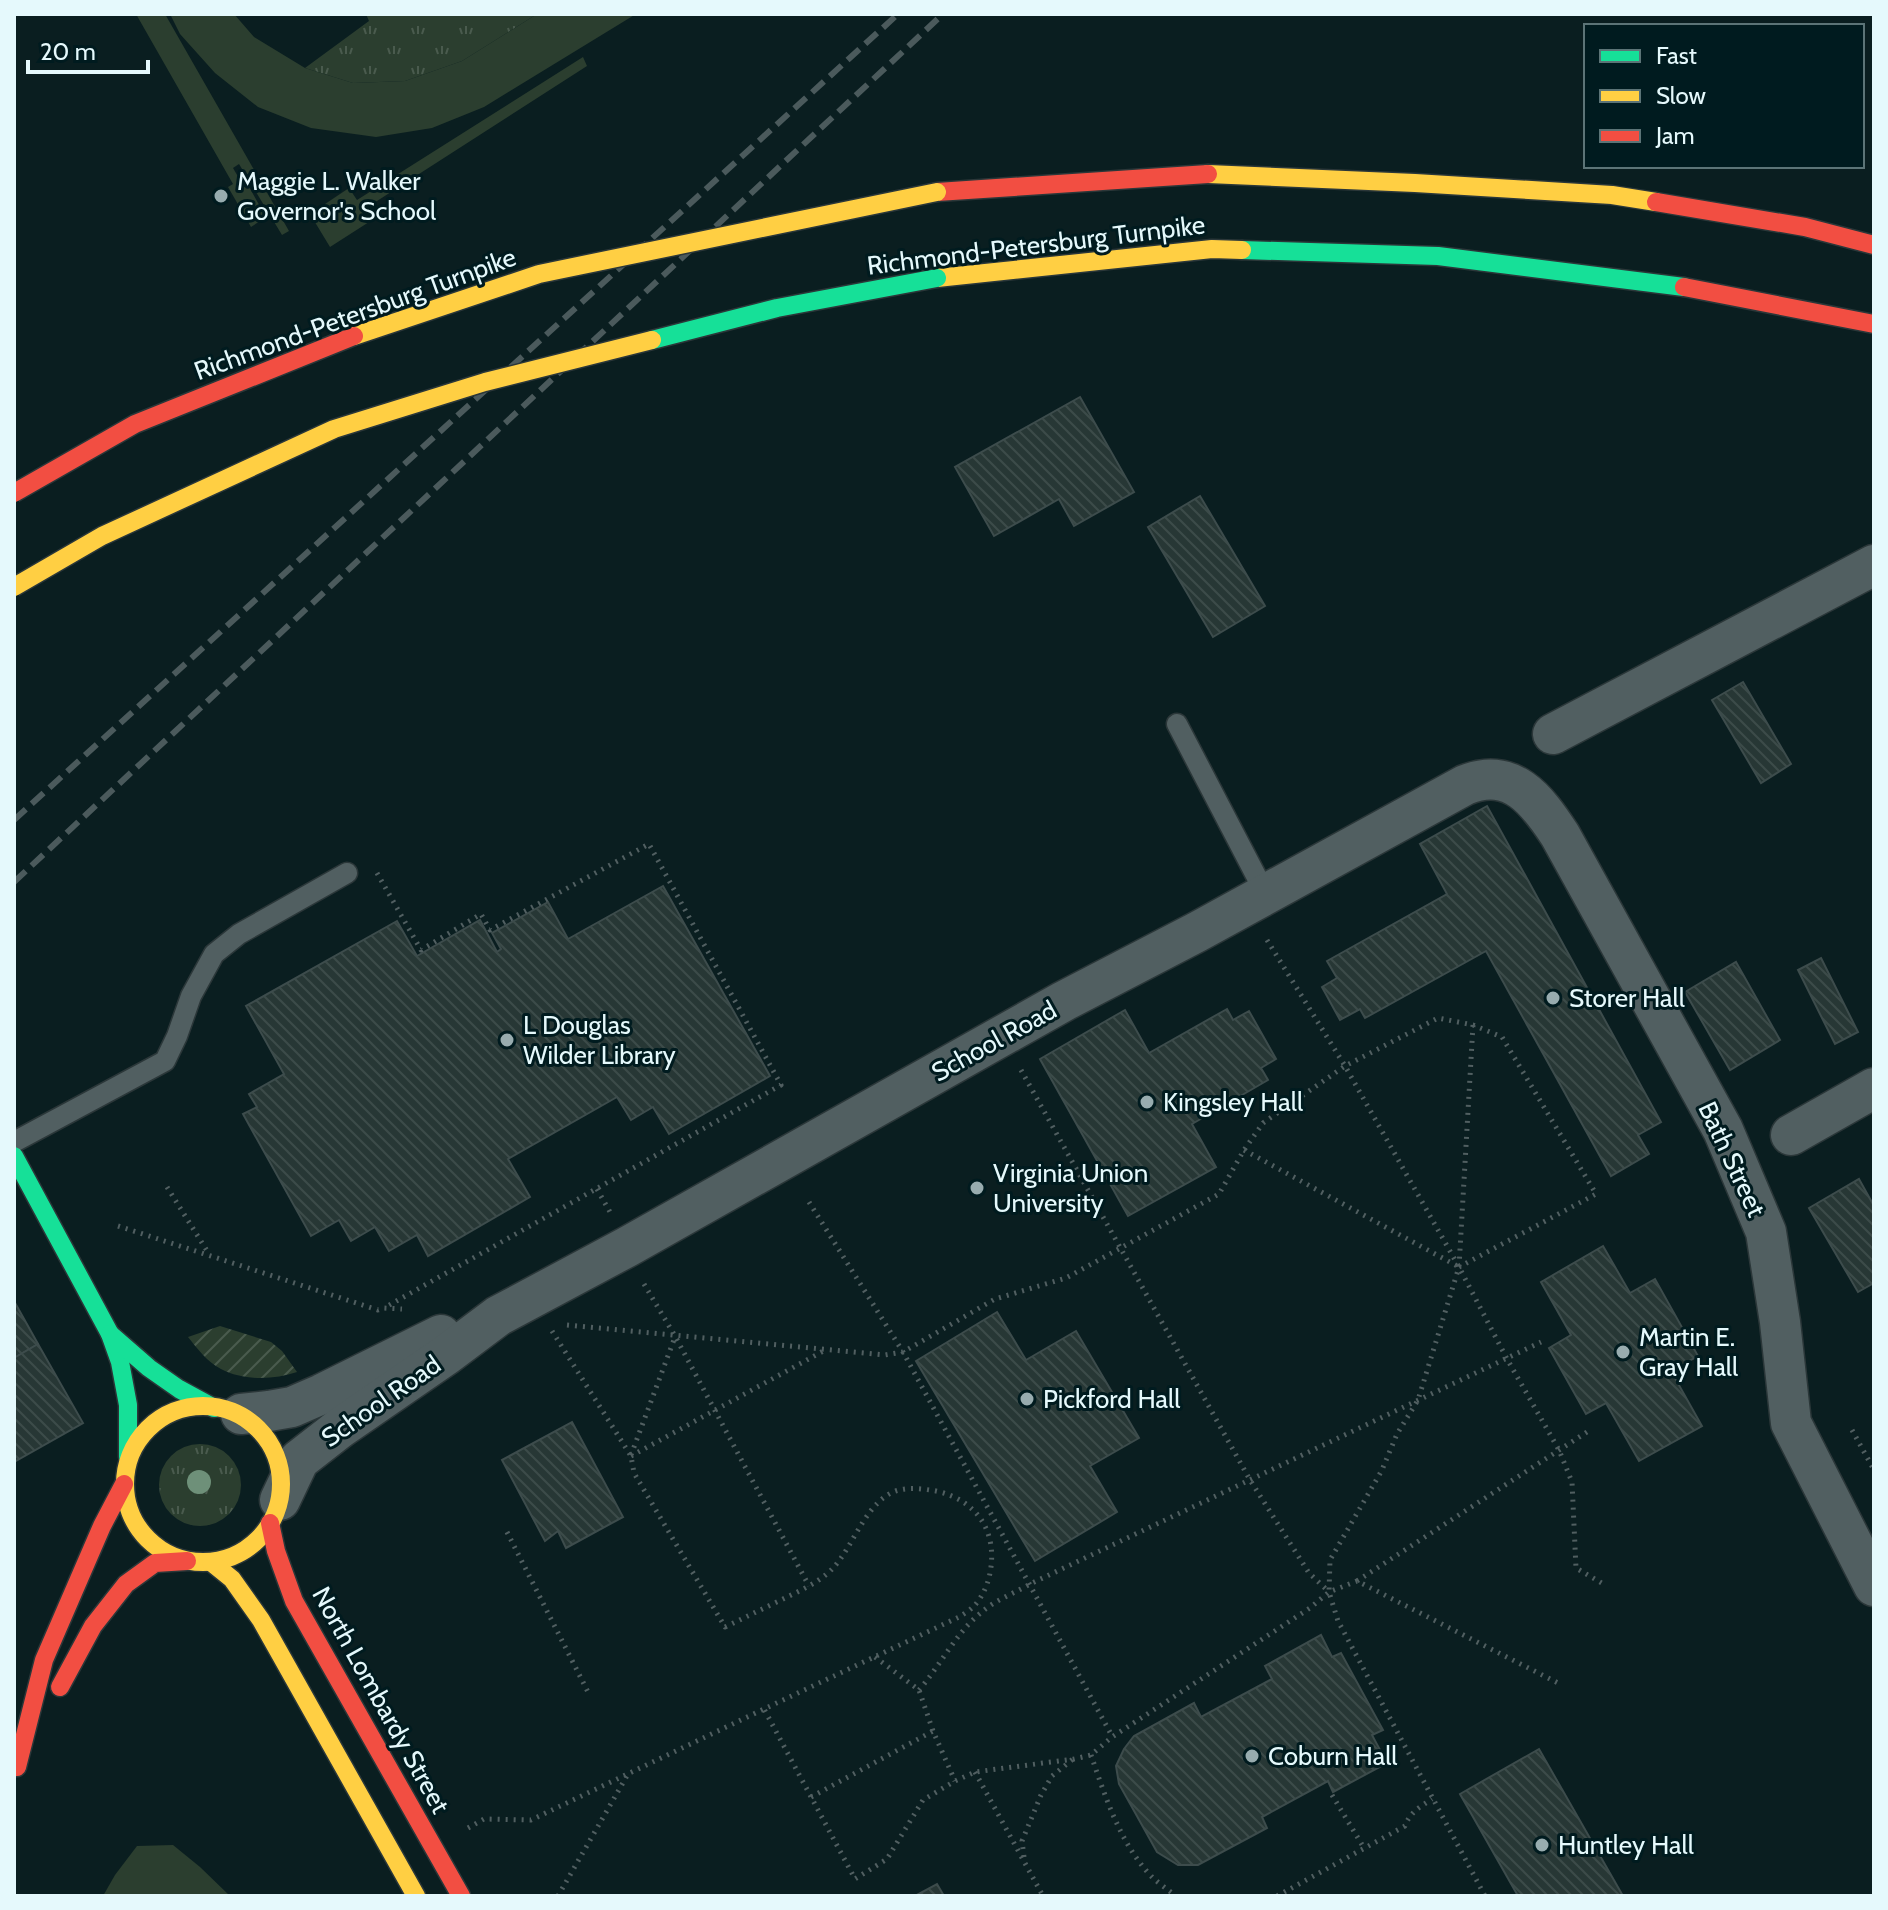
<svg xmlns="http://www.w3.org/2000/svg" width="1888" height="1910" font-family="Cabin,sans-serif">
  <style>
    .grass { fill: url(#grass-tufts) }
    .garden { fill: url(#garden-furrows) }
    .pitch { fill: #2b3e2f }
    .building { fill: url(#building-back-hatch); stroke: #3d4c4c; stroke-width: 2 }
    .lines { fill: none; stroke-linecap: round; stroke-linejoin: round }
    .lane-casing { stroke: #2b3739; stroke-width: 23 }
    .street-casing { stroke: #2b3739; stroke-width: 43 }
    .fast-casing { stroke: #2b3739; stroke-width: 21 }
    .slow-casing { stroke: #2b3739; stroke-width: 21 }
    .jam-casing { stroke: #2b3739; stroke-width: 21 }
    .path { stroke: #515f61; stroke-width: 5; stroke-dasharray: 2 6; stroke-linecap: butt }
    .lane { stroke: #515f61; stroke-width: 20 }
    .street { stroke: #515f61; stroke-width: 40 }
    .fast { stroke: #16e098; stroke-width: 18 }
    .slow { stroke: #ffcf43; stroke-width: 18 }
    .jam { stroke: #f24e42; stroke-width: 18 }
    .rail { stroke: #4b5a5c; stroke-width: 6; stroke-dasharray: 16 8; stroke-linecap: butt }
    .fast-bridge-casing { stroke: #2b3739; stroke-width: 21; stroke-linecap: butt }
    .slow-bridge-casing { stroke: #2b3739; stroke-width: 21; stroke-linecap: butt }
    .jam-bridge-casing { stroke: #2b3739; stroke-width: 21; stroke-linecap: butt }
    .fast-bridge { stroke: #16e098; stroke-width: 18 }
    .slow-bridge { stroke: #ffcf43; stroke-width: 18 }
    .jam-bridge { stroke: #f24e42; stroke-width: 18 }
    .tree { fill: #6e9079 }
    .poi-dot { fill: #98acaf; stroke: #001b1f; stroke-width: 3 }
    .labels { text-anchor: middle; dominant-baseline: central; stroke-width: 6; stroke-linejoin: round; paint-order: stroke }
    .poi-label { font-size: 26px; fill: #e5f9fc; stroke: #001b1f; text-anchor: start }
    .street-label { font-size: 26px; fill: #e5f9fc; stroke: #001b1f }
  </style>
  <defs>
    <pattern id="grass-tufts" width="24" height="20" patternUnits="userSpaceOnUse" patternTransform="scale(2)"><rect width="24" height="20" fill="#2b3e2f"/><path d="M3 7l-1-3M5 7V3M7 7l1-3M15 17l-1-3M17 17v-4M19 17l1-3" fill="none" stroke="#4a5b4e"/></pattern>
    <pattern id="garden-furrows" width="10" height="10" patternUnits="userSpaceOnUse" patternTransform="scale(2)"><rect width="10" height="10" fill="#2b3e2f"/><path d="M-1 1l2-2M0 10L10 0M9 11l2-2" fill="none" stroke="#4a5b4e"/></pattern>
    <pattern id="building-back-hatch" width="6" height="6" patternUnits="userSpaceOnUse" patternTransform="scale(2)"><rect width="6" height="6" fill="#273735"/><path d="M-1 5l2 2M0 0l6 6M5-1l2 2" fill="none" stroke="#3c4b49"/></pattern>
  </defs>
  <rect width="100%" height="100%" fill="#0a1e20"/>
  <g class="grass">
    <polygon points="366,14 537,14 462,61 405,81 353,83 305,68 369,21"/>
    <circle cx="200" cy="1485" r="41"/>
  </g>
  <path class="garden" d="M220,1326L271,1342L282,1351L297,1372C273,1380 244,1381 221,1369C207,1362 197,1348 188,1337Z"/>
  <g class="pitch">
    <polygon points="136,14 165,14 289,231 282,235 239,164 233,168 240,180 244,178 266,217 251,227 228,187 233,184"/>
    <polygon points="170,14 234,14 254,37 305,68 353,83 405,81 462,61 537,14 636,14 484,107 432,128 376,137 311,128 258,107 215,73 180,34"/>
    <polygon points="583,57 587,66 363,210 369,222 330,247 310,214 349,188 357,200"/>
    <polygon points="173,1845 200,1867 230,1896 103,1896 115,1875 137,1846"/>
  </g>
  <g class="building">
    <polygon points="1080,397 1134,492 1074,526 1059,499 994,536 955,467"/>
    <polygon points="1200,496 1265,606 1213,637 1148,527"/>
    <polygon points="1743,682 1791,764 1761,783 1712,700"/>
    <polygon points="1487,806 1661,1122 1638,1135 1649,1154 1611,1176 1486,951 1365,1018 1360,1009 1340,1020 1322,987 1337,978 1327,961 1447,894 1420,844"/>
    <polygon points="663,886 770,1076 669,1134 653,1107 631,1120 617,1097 508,1159 530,1197 428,1256 417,1235 389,1251 375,1227 351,1241 339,1220 311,1236 243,1114 257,1107 249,1094 284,1074 246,1006 397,921 417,956 480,920 497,952 501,949 492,933 548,902 568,939"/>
    <polygon points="1821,958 1858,1032 1835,1044 1798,970"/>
    <polygon points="1736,962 1780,1040 1730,1070 1685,992"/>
    <polygon points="1227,1009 1233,1020 1249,1011 1276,1059 1261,1068 1268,1080 1192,1124 1216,1167 1128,1216 1040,1059 1125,1010 1149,1053"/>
    <polygon points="1859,1179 1874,1206 1874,1283 1858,1292 1809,1208"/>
    <polygon points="1603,1246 1630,1293 1655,1279 1698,1356 1671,1371 1702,1426 1639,1461 1606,1403 1586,1414 1549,1348 1571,1335 1541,1282"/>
    <polygon points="14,1301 38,1344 14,1358"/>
    <polygon points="997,1312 1026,1360 1076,1331 1139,1438 1090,1466 1117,1512 1035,1561 916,1361"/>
    <polygon points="38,1344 83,1423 14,1462 14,1358"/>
    <polygon points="572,1422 623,1517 566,1548 558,1531 545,1541 502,1460"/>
    <polygon points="1321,1635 1332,1657 1341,1653 1383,1730 1372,1735 1387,1763 1333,1792 1328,1781 1262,1817 1267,1828 1198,1865 1178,1865 1157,1852 1119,1784 1116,1766 1124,1749 1134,1736 1194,1703 1201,1717 1272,1679 1265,1666"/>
    <polygon points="1539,1749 1623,1896 1518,1896 1460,1794"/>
    <polygon points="937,1884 944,1896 915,1896"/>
  </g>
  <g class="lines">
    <g class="lane-casing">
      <g id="lane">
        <polyline points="1177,724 1265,893"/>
        <polyline points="14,1142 165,1061 177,1036 191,996 214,954 239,934 347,873"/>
      </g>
    </g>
    <g class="street-casing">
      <g id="street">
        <polyline points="1553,734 1874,565"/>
        <polyline points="1791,1135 1874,1088"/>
        <polyline points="241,1414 269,1411 292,1407 322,1394 441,1335"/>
        <path d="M280,1500L299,1460L340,1428L446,1355L498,1316L627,1247L1064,1001L1197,932L1465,785C1512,766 1537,800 1560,835L1723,1130L1766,1232L1780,1322L1791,1423L1874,1586"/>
      </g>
    </g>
    <g class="fast-casing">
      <g id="fast">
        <polyline points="1242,250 1438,256 1684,287"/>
        <polyline points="14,1156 110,1334 120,1362 128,1405 128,1457"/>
        <polyline points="110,1334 149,1368 179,1389 214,1408"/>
      </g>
    </g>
    <g class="slow-casing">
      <g id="slow">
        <polyline points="1208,174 1415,183 1612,195 1656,202"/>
        <polyline points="937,278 1212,249 1242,250"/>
        <circle cx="203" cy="1484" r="78"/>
        <polyline points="211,1562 232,1579 261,1620 416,1896"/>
      </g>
    </g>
    <g class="jam-casing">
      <g id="jam">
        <polyline points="937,192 1208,174"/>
        <polyline points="1656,202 1805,227 1874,245"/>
        <polyline points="1684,287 1874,324"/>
        <polyline points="270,1523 276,1551 294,1601 461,1896"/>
        <polyline points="60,1687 93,1626 126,1584 155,1563 187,1561"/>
        <polyline points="17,1767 44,1660 102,1526 124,1484"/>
      </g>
    </g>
    <g class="path">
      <polyline points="377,873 421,950 481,914 490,930 649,844 781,1085 384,1308"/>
      <polyline points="1267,940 1345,1066 1459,1267 1507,1359 1559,1450 1572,1482 1576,1568 1605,1585"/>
      <polyline points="1473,1025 1459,1267 1418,1400 1397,1434 1382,1470 1330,1560 1329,1592 1338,1621 1485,1896"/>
      <polyline points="1021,1070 1250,1480 1309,1573 1328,1591"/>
      <polyline points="1244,1150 1459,1267"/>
      <polyline points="167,1187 209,1254"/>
      <polyline points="597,1189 610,1212"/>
      <polyline points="809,1202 903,1352 1112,1736"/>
      <polyline points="118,1226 378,1310 384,1308 402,1309"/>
      <polyline points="644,1284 675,1336 809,1586"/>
      <polyline points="567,1325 885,1355 903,1352 995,1299 1066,1278 1219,1194 1244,1150 1263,1123 1345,1066 1438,1018 1473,1025 1502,1037 1596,1194 1459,1267"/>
      <path d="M552,1331L631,1456L634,1473L725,1627C744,1618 762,1609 781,1600C799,1591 819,1583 833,1568C854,1546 867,1498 899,1490C911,1487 924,1489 936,1491C977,1500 998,1532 990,1573C988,1584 982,1598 974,1606C970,1610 964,1614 959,1617L764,1709L855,1879L887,1859L923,1800L955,1781L975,1772L1074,1759L1091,1755L1112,1737L1310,1608L1329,1592L1357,1581L1558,1683"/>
      <polyline points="1852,1430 1874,1470"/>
      <polyline points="631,1455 675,1337"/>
      <polyline points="631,1456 827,1349"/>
      <polyline points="507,1532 588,1692"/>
      <polyline points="1357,1581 1587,1432"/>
      <polyline points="875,1657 919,1690 933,1731 955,1781"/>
      <path d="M919,1690C940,1666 957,1631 982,1612C995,1600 1015,1593 1030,1584L1541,1342"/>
      <path d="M1091,1755C1105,1796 1120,1843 1151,1876C1158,1883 1167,1889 1176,1896"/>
      <polyline points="975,1772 1043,1896"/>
      <polyline points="1332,1795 1364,1848"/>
      <polyline points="811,1797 933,1731"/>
      <polyline points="468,1828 484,1819 531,1820 764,1709"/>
      <polyline points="1024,1857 1022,1841 1041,1795 1052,1776 1073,1759"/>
      <polyline points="558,1896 628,1774"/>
      <path d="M1277,1896L1405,1826C1410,1812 1420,1807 1432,1799"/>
    </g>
    <use href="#lane" class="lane"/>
    <use href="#street" class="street"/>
    <use href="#fast" class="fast"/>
    <use href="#slow" class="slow"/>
    <use href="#jam" class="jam"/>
    <g class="rail">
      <polyline points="14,820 898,14"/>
      <polyline points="14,882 943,14"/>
    </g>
    <g class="fast-bridge-casing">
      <polyline id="fast-bridge" points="652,340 777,308 937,278"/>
    </g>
    <g class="slow-bridge-casing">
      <g id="slow-bridge">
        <polyline points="354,336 539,274 937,192"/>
        <polyline points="14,587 102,536 334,429 485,382 652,340"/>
      </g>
    </g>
    <g class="jam-bridge-casing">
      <polyline id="jam-bridge" points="14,493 135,424 354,336"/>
    </g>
    <use href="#fast-bridge" class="fast-bridge"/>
    <use href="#slow-bridge" class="slow-bridge"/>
    <use href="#jam-bridge" class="jam-bridge"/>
  </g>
  <circle class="tree" cx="199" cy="1482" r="12"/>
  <g class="poi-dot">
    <circle cx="221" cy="196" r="8"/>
    <circle cx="1553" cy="998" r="8"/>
    <circle cx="507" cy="1040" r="8"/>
    <circle cx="1147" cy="1102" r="8"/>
    <circle cx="977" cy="1188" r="8"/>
    <circle cx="1623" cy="1352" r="8"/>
    <circle cx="1027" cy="1399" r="8"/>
    <circle cx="1252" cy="1756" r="8"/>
    <circle cx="1542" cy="1845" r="8"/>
  </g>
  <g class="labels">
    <g class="poi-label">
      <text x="237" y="181">Maggie L. Walker<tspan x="237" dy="30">Governor's School</tspan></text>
      <text x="1569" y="998">Storer Hall</text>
      <text x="523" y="1025">L Douglas<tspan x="523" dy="30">Wilder Library</tspan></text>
      <text x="1163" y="1102">Kingsley Hall</text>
      <text x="993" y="1173">Virginia Union<tspan x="993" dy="30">University</tspan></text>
      <text x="1639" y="1337">Martin E.<tspan x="1639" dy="30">Gray Hall</tspan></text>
      <text x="1043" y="1399">Pickford Hall</text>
      <text x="1268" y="1756">Coburn Hall</text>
      <text x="1558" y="1845">Huntley Hall</text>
    </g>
    <g class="street-label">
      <text transform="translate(1036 245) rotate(-7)">Richmond-Petersburg Turnpike</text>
      <text transform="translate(355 314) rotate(-20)">Richmond-Petersburg Turnpike</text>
      <text transform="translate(994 1041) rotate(-29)">School Road</text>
      <text transform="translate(1732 1159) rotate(65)">Bath Street</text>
      <text transform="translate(381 1401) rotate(-35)">School Road</text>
      <text transform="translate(381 1700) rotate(61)">North Lombardy Street</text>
    </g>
  </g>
  <rect width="1888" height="1910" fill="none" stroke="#e5f9fc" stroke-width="32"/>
  <rect x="1584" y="24" width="280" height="144" fill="#001b1f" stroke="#5c7477" stroke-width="2"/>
  <rect x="1600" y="50" width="40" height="12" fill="#16e098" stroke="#5c7477" stroke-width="2"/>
  <text x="1656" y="64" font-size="24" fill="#e5f9fc">Fast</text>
  <rect x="1600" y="90" width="40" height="12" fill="#ffcf43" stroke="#5c7477" stroke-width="2"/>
  <text x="1656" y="104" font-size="24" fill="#e5f9fc">Slow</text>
  <rect x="1600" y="130" width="40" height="12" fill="#f24e42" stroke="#5c7477" stroke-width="2"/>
  <text x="1656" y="144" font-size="24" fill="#e5f9fc">Jam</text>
  <path d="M28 60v12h120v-12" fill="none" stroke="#e5f9fc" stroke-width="4"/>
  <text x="40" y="60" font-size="24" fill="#e5f9fc" stroke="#001b1f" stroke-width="6" paint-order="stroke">20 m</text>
</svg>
